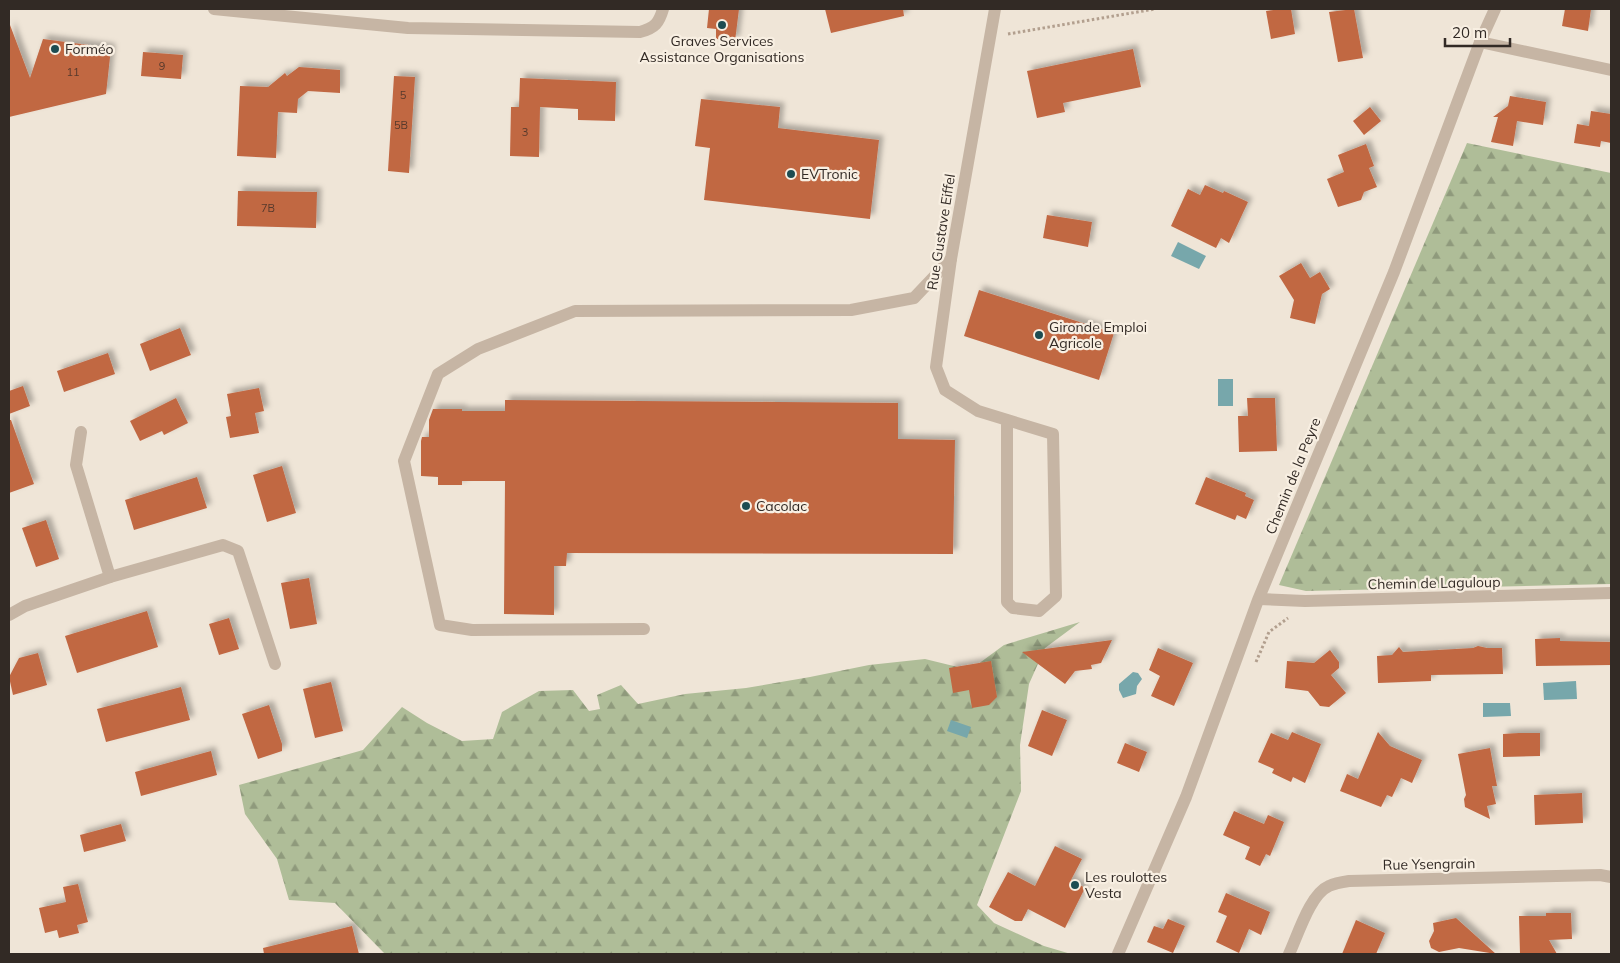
<svg xmlns="http://www.w3.org/2000/svg" width="1620" height="963" font-family="Mulish,sans-serif">
  <style>
    .forest { fill: url(#forest-firs) }
    .water { fill: #77a7ab }
    .building { fill: #c16743; filter: url(#shadow) }
    .lines { fill: none; stroke-linecap: round; stroke-linejoin: round }
    .path { stroke: #b29f8e; stroke-width: 3; stroke-dasharray: 2.5 2.5; stroke-linecap: butt }
    .minor { stroke: #c6b5a4; stroke-width: 12 }
    .poi-dot { fill: #1d4c51; stroke: #f8efe2; stroke-width: 2 }
    .labels { text-anchor: middle; dominant-baseline: central; stroke-width: 4.5; stroke-linejoin: round; paint-order: stroke }
    .number-label { font-size: 11px; fill: #56392c }
    .poi-label { font-size: 14px; fill: #322a25; stroke: #f8efe2; text-anchor: start }
    .street-label { font-size: 14px; fill: #322a25; stroke: #f8efe2 }
  </style>
  <defs>
    <pattern id="forest-firs" width="22" height="20" patternUnits="userSpaceOnUse" patternTransform="scale(1.25)"><rect width="22" height="20" fill="#afbd98"/><path d="M5 1l3.5 6h-7zM16 11l3.5 6h-7z" fill="#8f9a7c"/></pattern>
    <filter id="shadow"><feDropShadow dx="4.5" dy="-4.5" stdDeviation="2.5" flood-color="#0004"/></filter>
  </defs>
  <rect width="100%" height="100%" fill="#efe5d7"/>
  <g class="forest">
    <polygon points="1467,143 1611,173 1611,584 1306,591 1279,585"/>
    <polygon points="1080,622 1045,648 1029,684 1020,745 1021,791 977,905 994,923 1044,946 1071,954 385,954 335,903 289,900 277,859 245,814 239,785 363,750 402,707 427,723 462,741 493,739 502,712 539,691 573,690 589,711 600,709 597,695 621,685 638,704 685,694 746,688 810,677 869,665 925,659 970,670 1004,645"/>
  </g>
  <g class="water">
    <polygon points="1178,242 1206,256 1199,269 1171,256"/>
    <rect x="1218" y="379" width="15" height="27"/>
    <polygon points="1133,672 1138,673 1142,679 1137,686 1136,694 1123,698 1119,690 1119,684"/>
    <polygon points="1576,681 1577,699 1544,700 1543,683"/>
    <polygon points="1483,703 1510,703 1511,716 1483,717"/>
    <polygon points="951,720 971,727 967,738 947,731"/>
  </g>
  <g class="building">
    <polygon points="709,9 739,9 735,41 716,39 716,29 707,28"/>
    <polygon points="825,9 903,9 904,16 831,33"/>
    <polygon points="1281,9 1291,9 1295,34 1271,39 1266,11"/>
    <polygon points="1354,9 1363,58 1338,62 1329,12"/>
    <polygon points="1565,9 1591,9 1588,31 1562,26"/>
    <polygon points="10,25 30,78 43,39 111,48 106,94 9,117"/>
    <polygon points="1133,49 1141,87 1063,103 1065,112 1037,118 1027,71"/>
    <polygon points="143,52 183,55 181,79 141,76"/>
    <polygon points="299,67 340,70 340,93 308,91 298,99 297,113 278,112 276,158 237,156 240,86 268,87 285,73 287,76"/>
    <polygon points="394,76 415,77 409,173 388,171"/>
    <polygon points="520,78 616,82 615,121 578,120 578,109 540,107 539,157 510,156 511,107 519,107"/>
    <polygon points="1510,96 1546,102 1543,125 1517,121 1513,146 1491,142 1498,117 1493,117 1508,106"/>
    <polygon points="701,99 780,107 778,128 879,140 870,219 704,200 710,148 695,146"/>
    <polygon points="1370,107 1381,121 1364,135 1353,121"/>
    <polygon points="1591,111 1611,114 1611,143 1601,141 1600,147 1574,143 1577,124 1589,126"/>
    <polygon points="1366,144 1374,166 1369,168 1377,187 1364,192 1361,200 1338,207 1327,179 1344,172 1338,155"/>
    <polygon points="1205,185 1223,193 1224,191 1248,202 1229,243 1221,238 1216,248 1171,226 1188,189 1200,195"/>
    <polygon points="238,191 317,192 316,228 237,226"/>
    <polygon points="1047,215 1092,222 1088,247 1043,238"/>
    <polygon points="1301,263 1310,278 1320,272 1330,289 1322,294 1315,324 1290,318 1294,300 1279,276"/>
    <polygon points="979,290 1114,333 1099,380 964,336"/>
    <polygon points="180,328 191,355 150,371 140,344"/>
    <polygon points="108,353 115,374 64,392 57,371"/>
    <polygon points="23,386 30,406 9,414 9,391"/>
    <polygon points="259,388 264,411 255,413 259,433 230,438 226,417 231,416 227,394"/>
    <polygon points="176,398 188,423 164,435 162,431 140,441 130,421"/>
    <polygon points="1247,398 1275,398 1277,451 1239,452 1238,416 1248,416"/>
    <polygon points="505,400 898,403 898,439 955,440 953,554 567,553 566,566 554,566 554,615 504,614 505,481 462,481 462,485 438,485 438,477 421,476 421,441 422,437 429,437 429,420 433,409 462,409 462,411 505,411"/>
    <polygon points="9,420 11,420 34,484 9,493"/>
    <polygon points="282,466 296,513 267,522 253,475"/>
    <polygon points="197,477 207,508 134,530 125,500"/>
    <polygon points="1206,477 1246,493 1245,496 1254,500 1246,519 1237,515 1235,520 1195,504"/>
    <polygon points="46,520 59,559 36,567 22,528"/>
    <polygon points="309,578 317,624 290,629 281,583"/>
    <polygon points="147,611 158,647 77,673 65,636"/>
    <polygon points="229,618 239,649 219,655 209,624"/>
    <polygon points="1560,638 1560,641 1611,642 1611,665 1536,666 1535,639"/>
    <polygon points="1112,640 1101,663 1091,665 1092,669 1075,671 1065,684 1022,652"/>
    <polygon points="1478,646 1487,648 1502,648 1503,674 1431,675 1431,681 1378,683 1377,656 1392,655 1399,647 1403,652 1473,648"/>
    <polygon points="1158,648 1193,663 1174,706 1151,696 1160,676 1149,670"/>
    <polygon points="1330,650 1339,662 1339,668 1331,675 1346,693 1329,707 1320,706 1308,691 1285,688 1287,661 1314,663"/>
    <polygon points="38,653 47,685 13,695 9,677 19,658"/>
    <polygon points="991,661 997,697 989,705 972,708 969,690 953,693 949,668"/>
    <polygon points="331,682 343,731 315,738 303,689"/>
    <polygon points="181,687 190,720 106,742 97,709"/>
    <polygon points="269,705 282,744 282,751 258,759 242,714"/>
    <polygon points="1042,710 1067,720 1052,756 1028,746"/>
    <polygon points="1292,732 1321,744 1305,783 1293,777 1291,782 1272,773 1274,769 1258,762 1271,733 1288,740"/>
    <polygon points="1378,732 1390,746 1422,760 1412,783 1401,778 1392,797 1387,795 1381,807 1340,791 1347,774 1358,779"/>
    <polygon points="1519,733 1540,733 1540,756 1503,757 1503,734"/>
    <polygon points="1125,743 1147,752 1139,772 1117,763"/>
    <polygon points="1490,748 1497,786 1492,786 1496,804 1487,806 1490,819 1465,807 1464,799 1466,795 1458,754"/>
    <polygon points="211,751 217,775 141,796 135,772"/>
    <polygon points="1582,793 1583,823 1535,825 1534,795"/>
    <polygon points="1234,811 1264,824 1268,815 1284,822 1270,856 1266,854 1260,866 1245,859 1250,847 1223,835"/>
    <polygon points="121,824 126,841 84,852 80,835"/>
    <polygon points="1055,846 1082,859 1071,880 1085,888 1065,928 1028,909 1022,921 1015,921 989,907 1008,872 1035,886"/>
    <polygon points="78,884 88,922 77,925 79,933 59,938 57,930 45,933 39,908 66,902 63,887"/>
    <polygon points="1226,893 1270,912 1261,935 1249,929 1239,953 1216,942 1227,916 1218,912"/>
    <polygon points="1546,913 1571,913 1572,939 1549,940 1557,954 1520,954 1519,916 1546,916"/>
    <polygon points="1456,918 1496,954 1459,948 1439,952 1431,948 1429,941 1434,931 1433,923"/>
    <polygon points="1168,919 1185,926 1173,953 1147,942 1154,926 1163,929"/>
    <polygon points="1356,920 1385,933 1376,954 1342,954"/>
    <polygon points="352,926 359,954 264,954 263,948"/>
  </g>
  <g class="lines">
    <g class="path">
      <polyline points="1008,34 1155,9"/>
      <polyline points="1256,662 1269,632 1288,618"/>
    </g>
    <g class="minor">
      <path d="M214,9L408,28L640,32C655,28 659,23 663,9"/>
      <polyline points="995,9 951,259 936,367 945,390 978,411 1053,434 1056,596 1039,611 1013,608 1007,602 1007,420"/>
      <polyline points="1480,42 1611,70"/>
      <polyline points="81,432 76,465 110,577"/>
      <polyline points="1259,599 1305,601 1611,593"/>
      <polyline points="9,615 25,606 110,577 223,545 238,551 275,664"/>
      <polyline points="644,629 472,630 440,625 404,461 438,374 478,349 575,311 851,310 914,298 951,259"/>
      <polyline points="1118,954 1186,797 1258,600 1394,272 1480,42 1495,9"/>
      <path d="M1289,954C1298,935 1310,894 1329,886C1335,883 1342,882 1349,881L1600,875L1611,877"/>
    </g>
  </g>
  <g class="poi-dot">
    <circle cx="722" cy="25" r="5"/>
    <circle cx="55" cy="49" r="5"/>
    <circle cx="791" cy="174" r="5"/>
    <circle cx="1039" cy="335" r="5"/>
    <circle cx="746" cy="506" r="5"/>
    <circle cx="1075" cy="885" r="5"/>
  </g>
  <g class="labels">
    <g class="number-label">
      <text x="162" y="66">9</text>
      <text x="73" y="72">11</text>
      <text x="403" y="95">5</text>
      <text x="401" y="125">5B</text>
      <text x="525" y="132">3</text>
      <text x="268" y="208">7B</text>
    </g>
    <g class="poi-label">
      <text x="722" y="41" text-anchor="middle">Graves Services<tspan x="722" dy="16">Assistance Organisations</tspan></text>
      <text x="65" y="49">Forméo</text>
      <text x="801" y="174">EVTronic</text>
      <text x="1049" y="327">Gironde Emploi<tspan x="1049" dy="16">Agricole</tspan></text>
      <text x="756" y="506">Cacolac</text>
      <text x="1085" y="877">Les roulottes<tspan x="1085" dy="16">Vesta</tspan></text>
    </g>
    <g class="street-label">
      <text transform="translate(941 232) rotate(-81)">Rue Gustave Eiffel</text>
      <text transform="translate(1293 476) rotate(-68)">Chemin de la Peyre</text>
      <text transform="translate(1434 583) rotate(-1)">Chemin de Laguloup</text>
      <text transform="translate(1429 864) rotate(-1)">Rue Ysengrain</text>
    </g>
  </g>
  <rect width="1620" height="963" fill="none" stroke="#322a25" stroke-width="20"/>
  <path d="M1445 38v8h65v-8" fill="none" stroke="#322a25" stroke-width="2.5"/>
  <text x="1452" y="38" font-size="15" fill="#322a25" stroke="#f8efe2" stroke-width="4" paint-order="stroke">20 m</text>
</svg>
